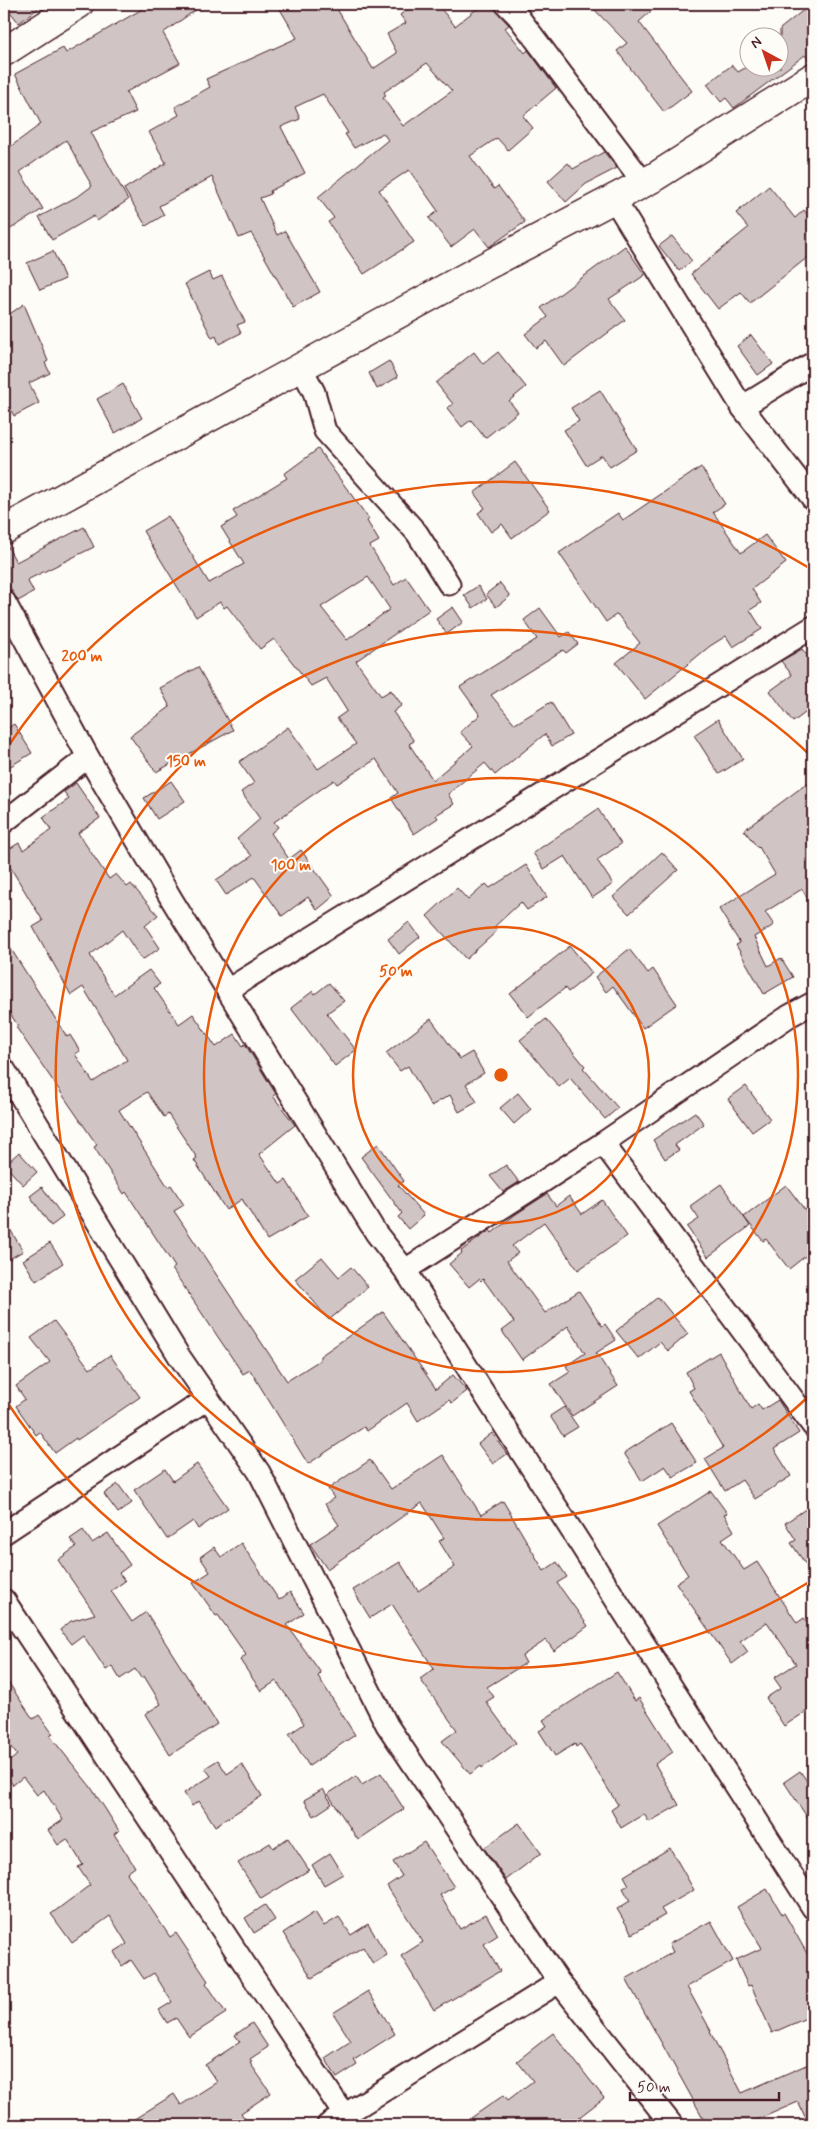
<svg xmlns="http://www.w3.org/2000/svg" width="817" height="2129" font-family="Mynerve,sans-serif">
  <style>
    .building { fill: #d0c5c4; stroke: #4a1f2b; fill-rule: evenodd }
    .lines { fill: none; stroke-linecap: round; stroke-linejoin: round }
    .street-casing { stroke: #4a1f2b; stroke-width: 25 }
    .secondary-casing { stroke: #4a1f2b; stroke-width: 31 }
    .primary-casing { stroke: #4a1f2b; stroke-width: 31 }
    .street { stroke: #fdfcf7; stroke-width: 21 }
    .secondary { stroke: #fdfcf7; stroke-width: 28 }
    .primary { stroke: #fdfcf7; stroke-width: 28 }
    .ring { fill: none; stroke: #e8590c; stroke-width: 2.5 }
    .centre { fill: #e8590c; stroke: #fdfcf7; stroke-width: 2.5 }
    .ring-label { font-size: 15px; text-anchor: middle; font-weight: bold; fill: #e8590c; stroke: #fdfcf7; stroke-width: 4; stroke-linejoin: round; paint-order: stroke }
  </style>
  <rect width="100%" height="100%" fill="#fdfcf7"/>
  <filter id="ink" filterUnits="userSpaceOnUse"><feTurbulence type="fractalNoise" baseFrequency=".02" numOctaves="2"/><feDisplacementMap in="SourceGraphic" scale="10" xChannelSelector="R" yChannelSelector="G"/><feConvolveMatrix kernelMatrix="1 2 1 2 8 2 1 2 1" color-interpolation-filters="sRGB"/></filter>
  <g filter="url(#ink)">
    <g class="building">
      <polygon points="4,4 44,4 19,23"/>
      <polygon points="151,4 204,4 163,33 180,63 126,92 136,112 91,132 128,200 97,221 94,216 52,240 39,217 80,195 92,186 66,140 20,172 43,209 4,233 4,146 6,150 41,124 15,74 63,48 66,53"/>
      <path d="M277,4H334L373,69L397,53L387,34L406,23L400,15L414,4H437L455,26L483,4H494L497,12L509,25L505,28L525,53L528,50L556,88L523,116L533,128L508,150L497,138L470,156L494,189L498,186L525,222L489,247L475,229L451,247L429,218L438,211L409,170L379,190L414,242L364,274L328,222L334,218L318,197L388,140L383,133L354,148L345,134L348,133L323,94L295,107L300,119L281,127L305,173L270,191L271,194L260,198L277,235L285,231L320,292L293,307L251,233L239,238L212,177L159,206L164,215L146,226L124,189L166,163L149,132L179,115L175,107L210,87L206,79L297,38ZM427,63L452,91L403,126L383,98L386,96L384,92Z"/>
      <polygon points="589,4 659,4 639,22 692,91 664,112 617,51 627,43"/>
      <polygon points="811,4 813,4 813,62 810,62 805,55 734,108 726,98 721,102 707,84 732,65 738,72 745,68 780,68 780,29"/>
      <polygon points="604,152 617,168 586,184 566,202 548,181 568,163 573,169"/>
      <polygon points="769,186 795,218 804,210 813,222 813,253 750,303 741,292 718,309 691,274 748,228 736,213"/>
      <polygon points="672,236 692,261 679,271 659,246"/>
      <polygon points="625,246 645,275 609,299 625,320 564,366 546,341 536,348 525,334 548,317 541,308"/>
      <polygon points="53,251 65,279 40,290 27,263"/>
      <polygon points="209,272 213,280 222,276 245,322 237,325 241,333 219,344 216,336 212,338 185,284"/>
      <polygon points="24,304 48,361 45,363 50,373 29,383 39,403 14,416 4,397 4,318"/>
      <polygon points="751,335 773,364 758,375 737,346"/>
      <polygon points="474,352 483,364 498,352 526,387 509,401 518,412 485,438 471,420 462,427 447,408 453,404 436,383"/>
      <polygon points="389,361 398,377 377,389 369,373"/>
      <polygon points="123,384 142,418 115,433 97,399"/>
      <polygon points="600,390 637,450 610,467 602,455 586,465 564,430 579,421 571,408"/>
      <path d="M318,449L369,519L367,521L379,541L370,546L394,585L406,577L429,610L356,661L381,696L391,690L402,705L393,712L414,741L409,744L433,780L473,746L460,732L480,715L460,687L537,639L524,620L540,608L561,637L569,632L578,644L566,653L563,650L491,695L515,724L551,702L571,735L552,746L545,734L495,775L485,763L448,794L454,804L436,815L438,818L414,834L391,798L398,793L376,759L337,784L334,780L274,822L278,827L271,833L289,859L301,850L334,896L317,910L308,897L282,916L254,877L226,895L216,880L252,856L237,839L260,819L241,792L254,783L239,762L288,727L318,769L356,744L337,718L347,711L326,678L311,686L274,639L260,649L227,606L224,608L220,602L196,617L143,531L168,516L209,583L244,564L221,527L237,517L233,511L287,478L284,474ZM368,577L390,609L347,640L321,607Z"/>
      <polygon points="515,462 550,510 512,538 502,524 491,532 478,513 485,508 474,493"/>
      <polygon points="701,467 725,504 713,512 741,553 765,535 786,563 752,589 761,603 750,610 762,629 733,647 726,636 710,646 645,699 616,663 640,643 617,614 606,622 559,553 618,513 623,520"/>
      <polygon points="84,527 94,547 27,580 34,592 18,601 4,578 4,546 7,545 16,562"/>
      <polygon points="500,583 510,596 496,607 486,594"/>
      <polygon points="478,586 487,599 473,608 464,595"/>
      <polygon points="453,607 463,622 447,634 436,619"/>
      <polygon points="802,649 813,663 813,707 793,722 770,691 792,675 781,661"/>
      <polygon points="198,667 233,730 156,772 130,736 170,707 160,688"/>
      <polygon points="718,719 743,759 719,774 694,735"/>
      <polygon points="14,724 32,753 4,770 4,731"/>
      <polygon points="813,779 813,908 802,889 765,912 774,925 754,937 768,966 781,958 793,977 764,994 736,945 740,943 719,909 775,874 759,847 758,848 744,830"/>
      <polygon points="171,781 185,801 157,819 144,798"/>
      <polygon points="76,783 100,818 78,833 109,879 116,874 127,887 131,884 158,915 145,926 160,948 142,960 122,930 90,955 114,995 149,970 160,984 154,988 179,1024 193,1014 216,1047 235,1034 243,1046 245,1044 276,1094 273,1096 295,1125 259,1154 280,1184 286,1180 308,1216 267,1240 242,1199 226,1210 194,1160 197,1158 168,1114 164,1117 147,1092 119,1110 168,1187 171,1185 184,1205 174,1211 287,1381 320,1360 320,1356 383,1312 436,1389 453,1375 467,1391 452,1403 449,1400 418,1421 407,1403 367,1431 364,1427 308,1464 250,1370 243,1374 172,1269 175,1267 126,1192 124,1194 94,1147 97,1145 16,1027 18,1026 4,1004 4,938 67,1037 70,1035 80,1051 75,1054 93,1082 127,1060 83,987 71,995 33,927 43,921 4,857 4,852 19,843 23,850 51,830 43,817 69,799 64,792"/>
      <polygon points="598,809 621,844 597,860 613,884 592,898 565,856 544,869 533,853"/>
      <polygon points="662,852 678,870 629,914 613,897"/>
      <polygon points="526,865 547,897 527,910 521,902 494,927 497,931 466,959 427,916 457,888 468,900 486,884 490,888"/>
      <polygon points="409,922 420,937 399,954 388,939"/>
      <polygon points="570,946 592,973 568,992 565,988 528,1017 510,994"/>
      <polygon points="629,949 648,973 653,969 677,1004 643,1028 613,986 606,992 595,977"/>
      <polygon points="329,983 344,1001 327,1013 356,1050 335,1066 291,1008 313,991 315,994"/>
      <polygon points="431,1019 460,1059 472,1052 484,1073 466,1084 477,1102 459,1112 450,1095 431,1106 408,1066 400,1071 386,1053"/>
      <polygon points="546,1019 585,1066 583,1068 618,1108 605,1119 570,1078 559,1087 520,1040"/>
      <polygon points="746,1086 770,1119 752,1132 728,1099"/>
      <polygon points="518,1093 531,1109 514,1124 500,1108"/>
      <polygon points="695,1112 704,1124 675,1145 679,1150 665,1159 653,1140"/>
      <polygon points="378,1144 404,1181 398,1185 424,1215 408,1229 398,1217 402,1213 361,1157"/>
      <polygon points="19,1152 37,1172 23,1185 5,1165"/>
      <polygon points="506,1165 519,1182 503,1192 490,1176"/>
      <polygon points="721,1184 750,1226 708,1257 687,1227 699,1219 690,1206"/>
      <polygon points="786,1185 811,1218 808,1220 810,1223 806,1226 813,1236 813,1250 789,1269 766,1239 763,1241 744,1217"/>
      <polygon points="42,1187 63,1217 51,1226 30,1196"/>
      <polygon points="547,1194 556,1206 569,1196 582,1214 602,1200 627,1236 578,1270 544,1222 512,1246 518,1253 507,1261 545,1313 579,1291 602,1326 605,1324 616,1340 596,1353 618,1386 572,1416 551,1384 570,1372 566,1366 585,1353 568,1326 522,1360 502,1331 514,1322 483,1279 481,1281 479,1279 469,1287 449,1264 462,1253 461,1251 486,1233 490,1230 492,1233 516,1214"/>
      <polygon points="4,1219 23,1251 4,1262"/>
      <polygon points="50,1243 63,1263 36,1281 23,1260"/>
      <polygon points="322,1257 339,1277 351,1267 368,1287 329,1320 295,1279"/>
      <polygon points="658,1297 688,1334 668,1351 660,1342 639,1359 616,1331"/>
      <polygon points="54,1321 90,1369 110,1355 140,1397 77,1440 76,1438 55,1453 40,1432 36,1435 16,1406 25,1399 16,1386 50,1362 31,1338"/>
      <polygon points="719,1352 751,1409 758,1404 762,1410 778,1400 799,1433 774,1449 791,1476 755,1499 742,1480 725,1491 705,1459 723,1448 689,1391 694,1388 686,1372"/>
      <polygon points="564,1407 578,1427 563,1436 550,1416"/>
      <polygon points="671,1423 697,1463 673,1477 665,1466 642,1481 624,1453"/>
      <polygon points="492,1433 507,1454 493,1464 478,1444"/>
      <polygon points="443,1455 481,1515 503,1501 544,1571 557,1562 567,1577 557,1583 588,1626 554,1651 546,1640 522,1656 526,1663 487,1687 494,1697 486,1702 516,1743 482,1768 481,1766 470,1774 442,1741 457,1730 420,1679 434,1669 392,1604 370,1618 353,1590 400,1562 418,1591 455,1567 439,1541 444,1538 422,1503 327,1569 310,1544 339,1525 325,1504 334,1498 328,1489 370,1460 391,1489"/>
      <polygon points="197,1464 228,1508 198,1529 193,1521 167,1539 134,1490 165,1469 173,1481"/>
      <polygon points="118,1484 132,1503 118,1513 104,1494"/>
      <polygon points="711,1491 727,1513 724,1514 734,1531 722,1539 744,1570 757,1562 797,1623 804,1618 813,1632 813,1707 784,1726 766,1698 781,1688 774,1678 796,1664 767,1622 740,1641 748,1652 732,1664 676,1583 688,1575 657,1526"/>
      <polygon points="813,1504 813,1575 791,1543 796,1540 785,1523"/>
      <polygon points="83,1530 92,1543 108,1533 130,1565 119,1573 125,1581 111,1591 132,1622 146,1612 217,1724 170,1755 145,1714 161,1704 144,1676 141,1678 135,1669 120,1679 112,1666 106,1670 83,1635 71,1644 60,1630 71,1621 95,1614 58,1560 76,1547 70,1539"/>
      <polygon points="241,1543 279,1600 290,1592 304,1613 287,1625 321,1673 318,1676 355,1735 309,1766 289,1734 304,1724 296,1709 276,1681 261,1691 240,1660 246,1655 218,1615 216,1616 193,1583 210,1572 200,1557 214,1547 221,1557"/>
      <polygon points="617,1672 635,1701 639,1698 673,1752 655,1764 679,1805 649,1822 644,1814 621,1828 611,1810 618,1805 580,1744 576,1747 575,1744 555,1756 539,1731 547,1726 543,1720"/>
      <polygon points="4,1676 33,1719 39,1715 53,1734 50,1736 90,1786 106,1810 119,1831 114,1834 135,1867 127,1873 170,1937 176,1933 208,1981 206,1983 226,2013 189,2037 176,2018 167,2023 159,2010 172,2002 154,1973 144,1979 131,1960 122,1966 114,1952 127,1944 110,1916 72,1943 51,1914 90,1885 78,1867 83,1865 67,1839 58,1845 48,1830 63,1820 44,1790 37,1795 23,1777 13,1785 4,1774 4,1766 17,1755 4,1738"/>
      <polygon points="218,1760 227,1774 242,1764 262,1796 215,1826 199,1801 192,1806 184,1793 211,1776 205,1768"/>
      <polygon points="800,1771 813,1790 813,1826 784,1782"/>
      <polygon points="381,1773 404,1809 358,1840 328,1794 356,1776 362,1785"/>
      <polygon points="323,1789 332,1804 314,1816 304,1800"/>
      <polygon points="519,1823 541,1853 506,1880 484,1848"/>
      <polygon points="288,1838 309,1870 261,1899 238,1863 270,1843 273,1848"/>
      <polygon points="424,1842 454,1887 440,1895 460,1929 486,1914 498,1935 484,1944 500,1971 434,2010 401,1956 423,1942 387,1886 402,1876 393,1862"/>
      <polygon points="670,1848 694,1890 661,1909 665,1915 632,1934 617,1909 630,1901 623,1888 629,1885 624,1876"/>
      <polygon points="330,1853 343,1874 324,1885 312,1865"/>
      <polygon points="767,1889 782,1914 784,1913 813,1964 813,2015 772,2033 751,1985 748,1986 736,1960 762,1948 737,1907"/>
      <polygon points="265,1905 275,1920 254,1933 245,1918"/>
      <polygon points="315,1912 324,1926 339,1917 351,1935 368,1924 387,1955 373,1964 363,1947 312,1978 283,1933"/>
      <polygon points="711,1921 733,1961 687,1987 711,2031 710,2032 742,2093 813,2062 813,2125 809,2125 798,2102 745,2125 707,2125 626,1979 673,1952 669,1944"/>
      <polygon points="368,1991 395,2034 354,2060 357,2065 337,2078 325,2058 351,2041 333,2013"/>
      <polygon points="252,2023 268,2047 250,2059 252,2062 250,2063 271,2093 241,2113 249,2125 125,2125 174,2094 181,2105 217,2082 205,2065 240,2042 235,2035"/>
      <polygon points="553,2033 604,2098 569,2125 561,2118 552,2125 461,2125 504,2095 508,2100 533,2081 517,2061"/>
    </g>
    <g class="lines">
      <g class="street-casing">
        <g id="street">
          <polyline points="506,4 517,15 643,182"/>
          <polyline points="614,199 742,407 813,499"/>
          <polyline points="301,367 314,392 325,431 417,533 449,584"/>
          <polyline points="742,407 813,363"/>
          <polyline points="4,601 88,757 172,900 376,1233 405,1270 813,1908"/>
          <polyline points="4,822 88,757"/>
          <polyline points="229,989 813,627"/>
          <polyline points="4,1069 179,1356 259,1472 387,1725 559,1982 672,2125"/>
          <polyline points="603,1143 813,1426"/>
          <polyline points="405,1270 603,1143 789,1016 813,1003"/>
          <polyline points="4,1533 207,1399"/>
          <polyline points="4,1600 351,2125"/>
          <polyline points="328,2125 559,1982"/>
        </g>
      </g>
      <g class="secondary-casing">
        <polyline id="secondary" points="4,530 484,267 653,178 813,77"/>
      </g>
      <g class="primary-casing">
        <polyline id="primary" points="4,52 79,4"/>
      </g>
      <use href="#street" class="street"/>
      <use href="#secondary" class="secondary"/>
      <use href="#primary" class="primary"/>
    </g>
  </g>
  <g class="ring">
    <circle cx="501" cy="1075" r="148"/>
    <circle cx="501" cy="1075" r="297"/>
    <path d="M813 1392A445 445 0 1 1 813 758"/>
    <path d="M811 1581A593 593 0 0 1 7 1402M7 748A593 593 0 0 1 811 569"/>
  </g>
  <circle cx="501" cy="1075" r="8" class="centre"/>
  <g class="ring-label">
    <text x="82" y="661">200 m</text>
    <text x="186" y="766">150 m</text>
    <text x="291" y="870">100 m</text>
    <text x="396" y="976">50 m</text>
  </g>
  <rect width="817" height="2129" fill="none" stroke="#fdfcf7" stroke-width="20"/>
  <rect x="10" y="10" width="797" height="2109" fill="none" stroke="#4a1f2b" stroke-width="2" filter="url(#ink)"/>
  <g transform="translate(764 52) rotate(320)"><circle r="24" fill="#fdfcf7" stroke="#b5a4a5"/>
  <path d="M0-4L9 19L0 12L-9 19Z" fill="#c8321e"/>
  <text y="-8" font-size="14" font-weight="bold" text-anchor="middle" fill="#4a1f2b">N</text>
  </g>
  <path d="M630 2092v8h149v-8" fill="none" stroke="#4a1f2b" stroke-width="2.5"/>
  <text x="637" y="2092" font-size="15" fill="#4a1f2b" stroke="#fdfcf7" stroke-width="4" paint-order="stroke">50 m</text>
</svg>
